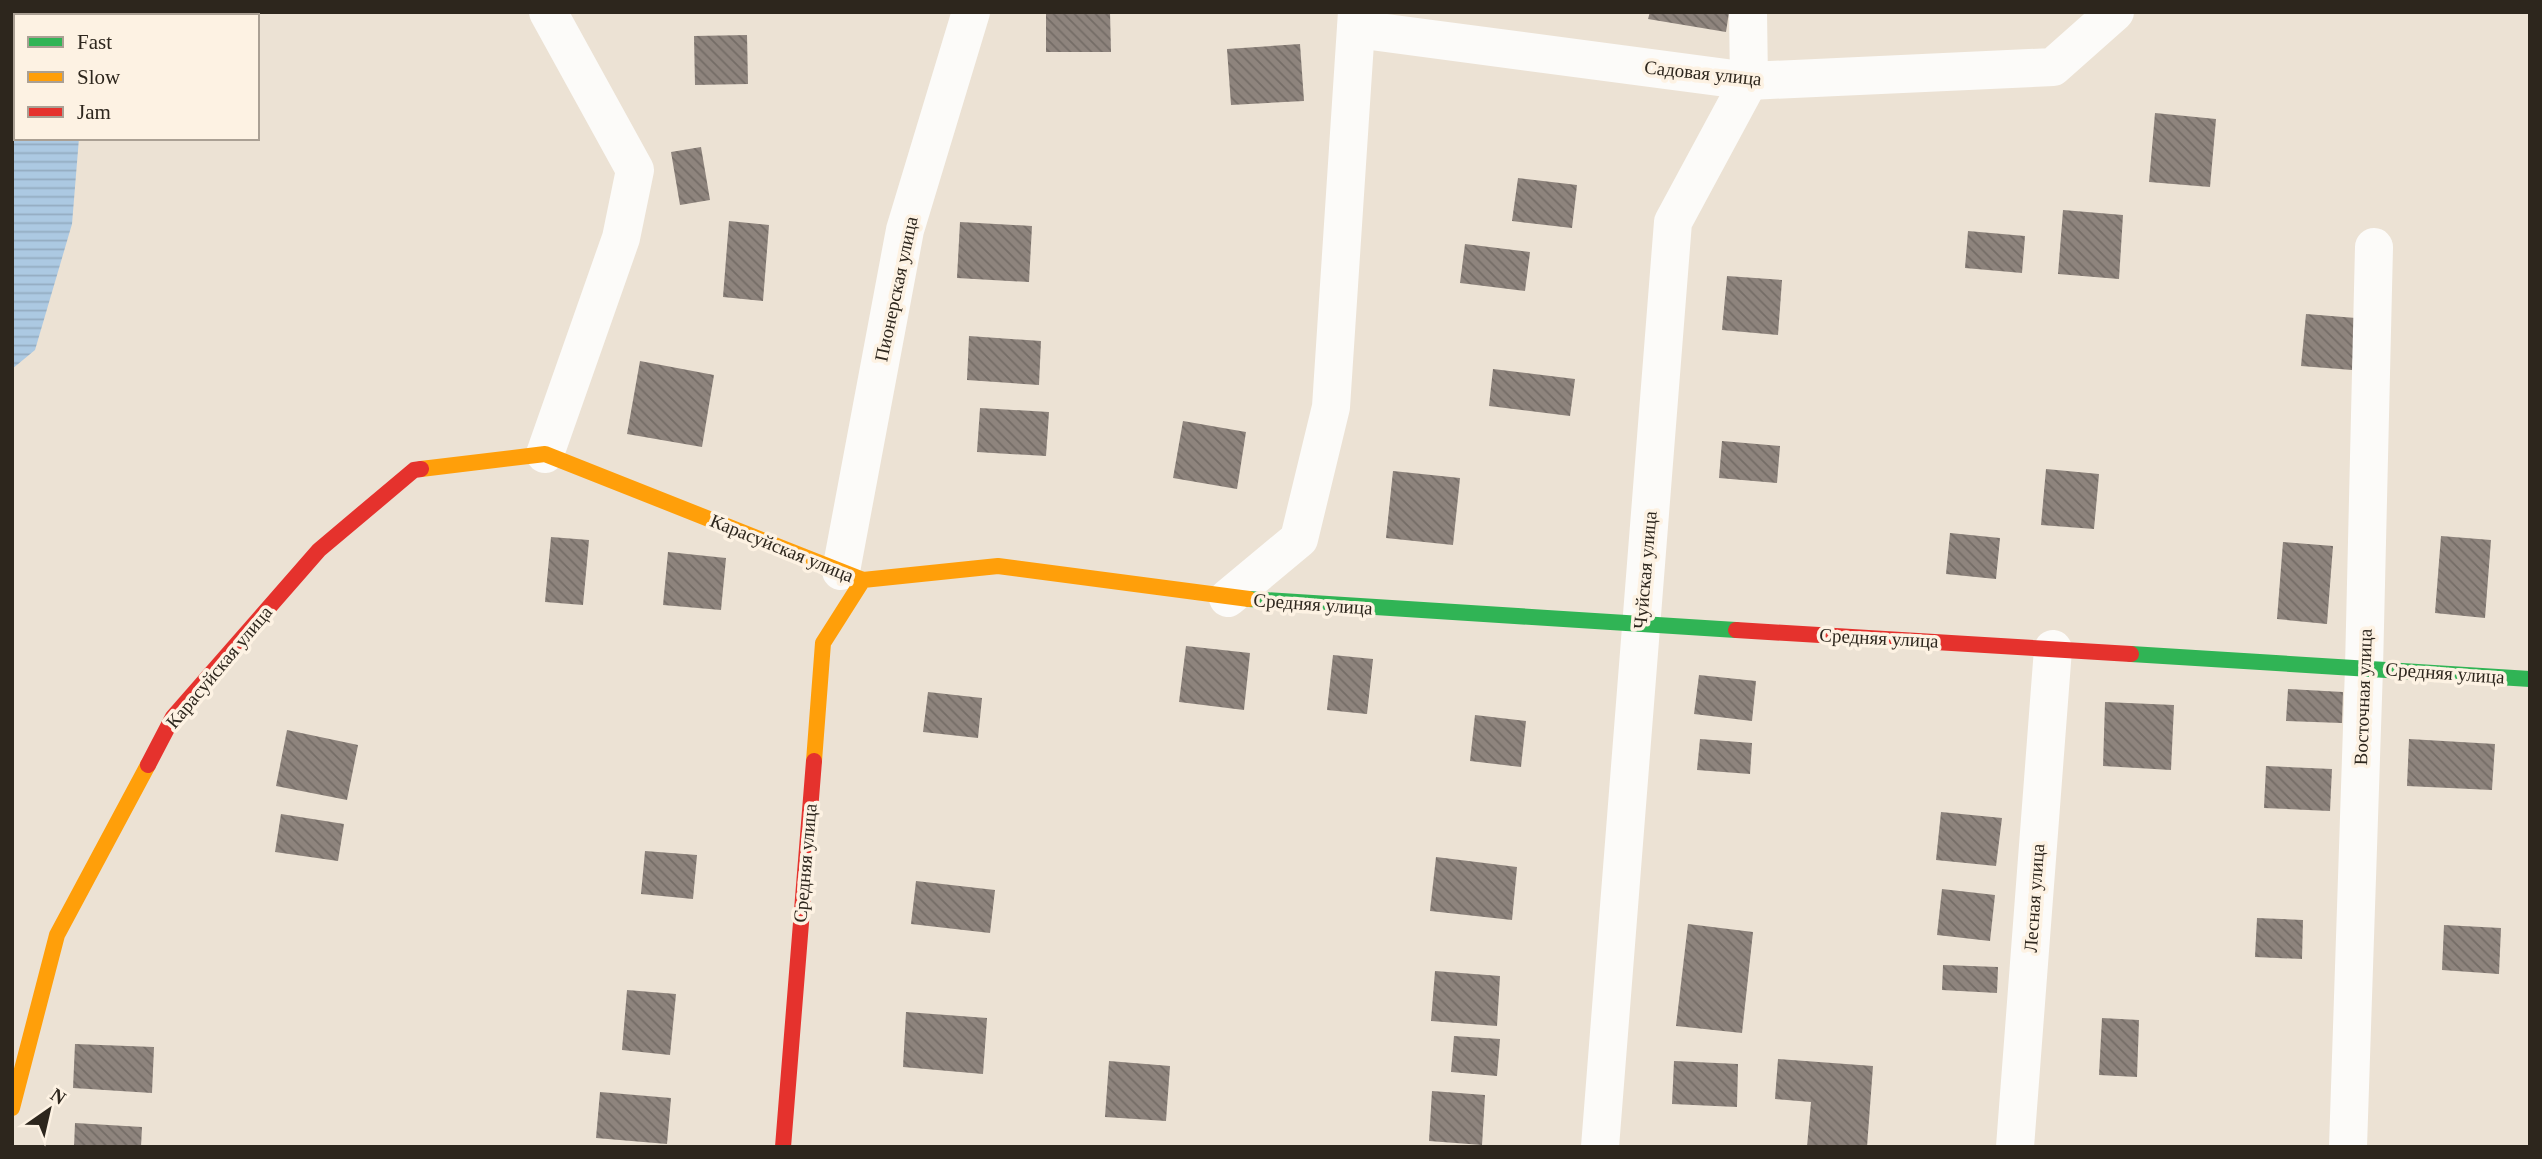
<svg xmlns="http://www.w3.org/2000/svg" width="2542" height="1159" font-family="Georgia,serif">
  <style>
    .water { fill: url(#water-rules) }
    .building { fill: url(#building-back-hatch) }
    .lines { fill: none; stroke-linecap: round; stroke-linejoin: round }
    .street { stroke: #fcfbf9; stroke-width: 38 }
    .fast { stroke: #30b455; stroke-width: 16 }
    .slow { stroke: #ff9f0a; stroke-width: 16 }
    .jam { stroke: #e5322d; stroke-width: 16 }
    .labels { text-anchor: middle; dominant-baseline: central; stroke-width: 7; stroke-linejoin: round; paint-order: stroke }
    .street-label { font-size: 19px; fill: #2d261d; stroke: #fdf2e3 }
  </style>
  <defs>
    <pattern id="water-rules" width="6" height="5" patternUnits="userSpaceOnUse" patternTransform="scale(1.75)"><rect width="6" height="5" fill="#acc9e2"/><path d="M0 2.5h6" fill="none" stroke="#94acc1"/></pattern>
    <pattern id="building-back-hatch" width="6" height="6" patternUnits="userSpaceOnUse" patternTransform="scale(1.75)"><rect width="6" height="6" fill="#8e847d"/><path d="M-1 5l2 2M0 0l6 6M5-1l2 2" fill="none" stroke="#746c66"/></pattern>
  </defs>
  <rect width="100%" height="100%" fill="#ece2d4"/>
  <polygon class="water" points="16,105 16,138 79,138 72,224 35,350 12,369 12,116"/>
  <g class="building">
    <polygon points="1046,12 1110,12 1111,52 1046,52"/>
    <polygon points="1650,12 1729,12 1726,32 1648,19"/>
    <polygon points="747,35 748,84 695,85 694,36"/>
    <polygon points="1300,44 1304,101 1231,105 1227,49"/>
    <polygon points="2155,113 2216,119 2210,187 2149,182"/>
    <polygon points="701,147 710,200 680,205 671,152"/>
    <polygon points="1518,178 1577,185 1572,228 1512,221"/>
    <polygon points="2063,210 2123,215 2119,279 2058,274"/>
    <polygon points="729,221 769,225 763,301 723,297"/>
    <polygon points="960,222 1032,226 1029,282 957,278"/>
    <polygon points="1968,231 2025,236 2022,273 1965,268"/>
    <polygon points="1465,244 1530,252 1525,291 1460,283"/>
    <polygon points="1727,276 1782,280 1778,335 1722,330"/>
    <polygon points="2306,314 2356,318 2352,370 2301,366"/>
    <polygon points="969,336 1041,341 1039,385 967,380"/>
    <polygon points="640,361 714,375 702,447 627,434"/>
    <polygon points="1493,369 1575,379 1570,416 1489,406"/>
    <polygon points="980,408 1049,412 1046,456 977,452"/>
    <polygon points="1183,421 1246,432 1237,489 1173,478"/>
    <polygon points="1722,441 1780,446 1777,483 1719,478"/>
    <polygon points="2046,469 2099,474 2094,529 2041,525"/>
    <polygon points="1393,471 1460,478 1453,545 1386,538"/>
    <polygon points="1950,533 2000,538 1996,579 1946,574"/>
    <polygon points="2441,536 2491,540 2485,618 2435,613"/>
    <polygon points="551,537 589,540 583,605 545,602"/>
    <polygon points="2283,542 2333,546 2327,624 2277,619"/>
    <polygon points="668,552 726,558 721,610 663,605"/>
    <polygon points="1186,646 1250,653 1244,710 1179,702"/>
    <polygon points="1333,655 1373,659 1367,714 1327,710"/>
    <polygon points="1699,675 1756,681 1752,721 1694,714"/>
    <polygon points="2288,689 2343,692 2342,723 2286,721"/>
    <polygon points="928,692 982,698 978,738 923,732"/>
    <polygon points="2105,702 2174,705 2171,770 2103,766"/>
    <polygon points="1475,715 1526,721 1521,767 1470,761"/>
    <polygon points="287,730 358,745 347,800 276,786"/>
    <polygon points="1700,739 1752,743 1750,774 1697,770"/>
    <polygon points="2409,739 2495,744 2492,790 2407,786"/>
    <polygon points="2266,766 2332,769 2330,811 2264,808"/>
    <polygon points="1941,812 2002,818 1996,866 1936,860"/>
    <polygon points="281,814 344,824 338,861 275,852"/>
    <polygon points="645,851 697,855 693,899 641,894"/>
    <polygon points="1436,857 1517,867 1512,920 1430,911"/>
    <polygon points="916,881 995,890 990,933 911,924"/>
    <polygon points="1942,889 1995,895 1990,941 1937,935"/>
    <polygon points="2257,918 2303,920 2302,959 2255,957"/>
    <polygon points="1688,924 1753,932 1742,1033 1676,1026"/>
    <polygon points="2444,925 2501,928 2499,974 2442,970"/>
    <polygon points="1943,965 1998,967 1997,993 1942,990"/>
    <polygon points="1435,971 1500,976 1497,1026 1431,1021"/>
    <polygon points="627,990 676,994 670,1055 622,1050"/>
    <polygon points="906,1012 987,1018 983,1074 903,1067"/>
    <polygon points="2102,1018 2139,1020 2137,1077 2099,1075"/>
    <polygon points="1454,1036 1500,1039 1497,1076 1451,1072"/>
    <polygon points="75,1044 154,1047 152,1093 73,1088"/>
    <polygon points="1778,1059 1873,1066 1867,1147 1807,1147 1811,1102 1775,1099"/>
    <polygon points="1109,1061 1170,1066 1166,1121 1105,1117"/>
    <polygon points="1674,1061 1738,1064 1737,1107 1672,1104"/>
    <polygon points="1432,1091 1485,1095 1482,1145 1429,1141"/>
    <polygon points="600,1092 671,1098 667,1144 596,1138"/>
    <polygon points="75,1123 142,1127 141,1147 74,1147"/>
  </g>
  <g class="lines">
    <g class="street">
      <polyline points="1356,29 1749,81 2053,67 2115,12"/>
      <polyline points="545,454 621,238 635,170 548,12"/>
      <polyline points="841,571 905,230 971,12"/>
      <polyline points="1228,598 1299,539 1331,407 1357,12"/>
      <polyline points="1600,1147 1673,222 1749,81 1748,12"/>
      <polyline points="2015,1147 2053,649"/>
      <polyline points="2348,1147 2364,668 2374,247"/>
    </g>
    <g class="fast">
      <polyline points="1249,599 1736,630"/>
      <polyline points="2131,654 2530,679"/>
    </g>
    <g class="slow">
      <polyline points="421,469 545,454 863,580"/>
      <polyline points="814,761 823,643 863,580 998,566 1249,599"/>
      <polyline points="12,1108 57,935 148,765"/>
    </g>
    <g class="jam">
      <polyline points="1736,630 2131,654"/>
      <polyline points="148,765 173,717 319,550 414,470 421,469"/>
      <polyline points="783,1147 814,761"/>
    </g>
  </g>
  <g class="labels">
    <g class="street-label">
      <text transform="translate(1703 73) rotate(6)">Садовая улица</text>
      <text transform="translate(896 289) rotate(-78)">Пионерская улица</text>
      <text transform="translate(782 548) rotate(22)">Карасуйская улица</text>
      <text transform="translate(1645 570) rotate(-85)">Чуйская улица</text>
      <text transform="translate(1313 604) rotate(4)">Средняя улица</text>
      <text transform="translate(1879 638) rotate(3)">Средняя улица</text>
      <text transform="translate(219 667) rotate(-50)">Карасуйская улица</text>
      <text transform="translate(2445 673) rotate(4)">Средняя улица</text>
      <text transform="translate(2363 697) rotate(-88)">Восточная улица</text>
      <text transform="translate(805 863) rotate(-85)">Средняя улица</text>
      <text transform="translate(2034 898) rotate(-86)">Лесная улица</text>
    </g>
  </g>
  <rect width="2542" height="1159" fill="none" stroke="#2d261d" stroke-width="28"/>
  <rect x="14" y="14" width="245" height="126" fill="#fdf2e3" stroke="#aaa094" stroke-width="2"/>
  <rect x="28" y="37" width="35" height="10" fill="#30b455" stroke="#aaa094" stroke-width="2"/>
  <text x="77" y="49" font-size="21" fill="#2d261d">Fast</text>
  <rect x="28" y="72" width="35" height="10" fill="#ff9f0a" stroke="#aaa094" stroke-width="2"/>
  <text x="77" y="84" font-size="21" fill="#2d261d">Slow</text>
  <rect x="28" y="107" width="35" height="10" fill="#e5322d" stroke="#aaa094" stroke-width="2"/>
  <text x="77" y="119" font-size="21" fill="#2d261d">Jam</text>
  <g transform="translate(49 1110) rotate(34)" stroke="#fdf2e3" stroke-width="5" paint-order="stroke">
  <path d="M0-5L12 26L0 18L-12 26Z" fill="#2d261d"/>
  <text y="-10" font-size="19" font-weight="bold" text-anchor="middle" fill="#2d261d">N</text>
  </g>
</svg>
